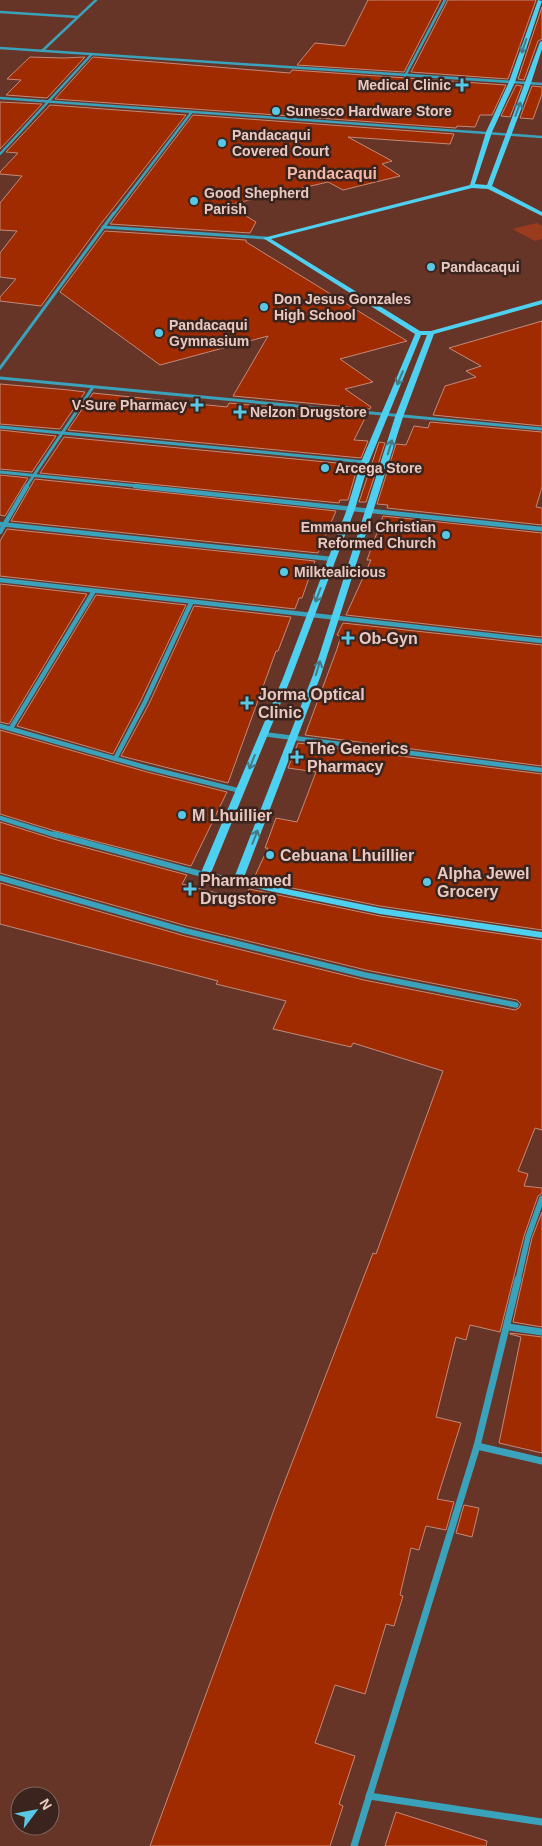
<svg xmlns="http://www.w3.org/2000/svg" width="542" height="1846" font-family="Arial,sans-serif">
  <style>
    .green { fill: #9b3b1e }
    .building { fill: #a12b00; stroke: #c28a7a }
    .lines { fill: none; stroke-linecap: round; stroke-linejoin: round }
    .street-far4 { stroke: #3aa2ba; stroke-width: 2.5 }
    .street-far3 { stroke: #3aa2ba; stroke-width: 3 }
    .street-far2 { stroke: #3aa2ba; stroke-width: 4.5 }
    .street-far1 { stroke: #3aa2ba; stroke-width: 5.5 }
    .street { stroke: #3aa2ba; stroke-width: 7 }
    .secondary { fill: #4ed1f0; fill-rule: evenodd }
    .oneway { stroke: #447a87 }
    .poi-dot { fill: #59c8e4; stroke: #3b241e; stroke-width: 2 }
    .labels { text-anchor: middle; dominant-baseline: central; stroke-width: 5; stroke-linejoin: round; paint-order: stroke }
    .far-poi-label { font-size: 14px; font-weight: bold; fill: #e8c9c1; stroke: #3b241e; text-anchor: start }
    .far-quarter-label { font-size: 16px; font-weight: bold; fill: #f3b8a7; stroke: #3b241e }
    .poi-label { font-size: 16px; font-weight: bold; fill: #e8c9c1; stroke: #3b241e; text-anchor: start }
  </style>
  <rect width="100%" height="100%" fill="#663528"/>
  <polygon class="green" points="537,223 542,226 542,239 535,241 512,229"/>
  <g class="building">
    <polygon points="368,0 441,0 404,72 297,65 315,43 345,46"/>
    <polygon points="448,0 536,0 508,79 411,72"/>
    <polygon points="542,7 542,39 538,41 524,80 518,79"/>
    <polygon points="30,57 63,58 85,57 47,98 6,95 21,80 7,79"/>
    <polygon points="93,57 290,73 292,70 506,85 492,115 480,115 475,127 457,126 456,128 55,99"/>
    <polygon points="516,85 522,86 510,117 501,116"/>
    <polygon points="532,86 542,87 542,94 533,119 520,118"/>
    <polygon points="0,102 42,104 0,149"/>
    <polygon points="50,105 186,115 100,225 41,306 0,301 0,297 16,279 0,277 0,253 17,231 0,230 0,203 22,176 0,174 0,172 18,153 6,152"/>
    <polygon points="193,115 454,134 450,144 348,137 392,161 382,164 400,176 343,190 328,182 228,205 256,222 250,233 110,224"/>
    <polygon points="105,231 246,240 246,242 407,341 340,359 373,382 345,389 371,407 370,409 233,396 268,336 160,365 60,292"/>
    <polygon points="542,321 542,426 433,415 445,386 476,377 466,371 481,366 449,348"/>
    <polygon points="0,384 69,390 85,392 60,429 0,424"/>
    <polygon points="93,393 227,407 229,403 366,416 354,440 368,441 361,458 68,430"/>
    <polygon points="430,422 542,432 542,487 536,507 542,508 542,525 387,508 388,505 377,504 396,444 406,445 414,426 428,428"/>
    <polygon points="0,430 56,436 32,472 0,469"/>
    <polygon points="64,437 358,465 348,500 340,500 339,503 40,473"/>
    <polygon points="379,442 385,443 366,502 359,502"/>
    <polygon points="0,475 28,478 5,516 0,515"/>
    <polygon points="35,479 132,489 336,511 318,553 11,521"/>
    <polygon points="383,516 542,533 542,637 346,615 371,560 367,560"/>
    <polygon points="7,529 315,561 302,598 299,598 295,609 0,576 0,541"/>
    <polygon points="0,584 87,594 9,724 0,722"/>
    <polygon points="96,595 186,605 141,700 113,754 17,726"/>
    <polygon points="194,606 291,617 278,651 276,651 228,783 121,756 149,704"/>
    <polygon points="343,623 542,645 542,766 305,735 337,649 341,636 337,635"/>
    <polygon points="0,730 147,772 227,792 191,866 52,830 0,814"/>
    <polygon points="298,743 542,774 542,930 380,906 253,880 268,848 265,848 276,818 297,822 316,772 288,768"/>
    <polygon points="0,822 57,840 187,875 182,884 244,900 249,889 380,916 542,940 542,1130 535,1128 518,1171 528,1174 524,1186 542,1188 542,1193 538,1196 524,1236 500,1332 470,1325 466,1340 456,1337 436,1417 461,1423 437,1499 454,1502 446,1530 426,1526 419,1550 411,1548 400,1595 403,1596 394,1626 386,1624 365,1694 335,1685 315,1743 355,1756 339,1804 343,1806 330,1846 150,1846 278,1499 373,1253 376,1254 443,1071 353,1043 351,1047 273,1029 286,1001 216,984 218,981 0,924 0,883 185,936 364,980 515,1010 519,1008 521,1004 517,1000 366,970 187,926 0,873"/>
    <polygon points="542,1212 542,1327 513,1322 532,1238"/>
    <polygon points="510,1333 542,1337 542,1453 499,1443 521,1337 510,1334"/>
    <polygon points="464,1505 479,1508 472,1537 456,1533"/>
    <polygon points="396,1812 487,1841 486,1846 385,1846"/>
  </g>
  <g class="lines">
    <g class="street-far4">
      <polyline points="0,12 78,17"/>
      <polyline points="0,48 542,84"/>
      <polyline points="42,51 96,0"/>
      <polyline points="405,76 445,0"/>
      <polyline points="0,98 542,137"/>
      <polyline points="0,154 92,54"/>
      <polyline points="113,215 191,113"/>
    </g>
    <g class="street-far3">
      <polyline points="103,227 266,238"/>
      <polyline points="0,368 114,213"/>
      <polyline points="0,378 542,429"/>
      <polyline points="0,427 365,462"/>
      <polyline points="0,472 147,487"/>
      <polyline points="26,487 93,387"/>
    </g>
    <g class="street-far2">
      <polyline points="135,486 542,529"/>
      <polyline points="0,524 332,559"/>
      <polyline points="0,532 27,486"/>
      <polyline points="0,580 542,641"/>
      <polyline points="0,726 148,768 241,791"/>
      <polyline points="11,728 94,591"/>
      <polyline points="263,734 542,770"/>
      <polyline points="115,759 145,702 191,603"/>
      <polyline points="0,818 58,836"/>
    </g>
    <g class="street-far1">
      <polyline points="54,834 205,875"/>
      <polyline points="0,878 186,931 365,975 516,1005"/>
      <polyline points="518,1280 528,1237 542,1198"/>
    </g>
    <g class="street">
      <polyline points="508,1327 542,1332"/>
      <polyline points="477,1446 542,1461"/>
      <polyline points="369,1796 542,1822"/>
      <polyline points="354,1846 477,1446 518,1279"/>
    </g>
    <path class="secondary" d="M538,0L542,1L515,82L492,132L475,184L487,185L540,42L542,41V49L531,83L492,186L542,212V216L488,189L472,188L271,239L420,331H431L542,300V304L434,334L403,417L321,675L243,880L380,908L542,932V938L380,914L202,877L200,875L283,678L347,509L361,462L415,334L263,238L470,185L486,132L509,82ZM421,335H427L395,417L313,675L234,878L211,873L291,678L355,509L369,462Z"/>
  </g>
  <defs><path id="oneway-shaft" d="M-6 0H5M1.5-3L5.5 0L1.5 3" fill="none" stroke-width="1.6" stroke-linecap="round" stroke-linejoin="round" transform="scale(1.25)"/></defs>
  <g class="oneway">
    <use href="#oneway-shaft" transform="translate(524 46) rotate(109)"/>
    <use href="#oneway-shaft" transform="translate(518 109) rotate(-69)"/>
    <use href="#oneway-shaft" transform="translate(400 378) rotate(113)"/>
    <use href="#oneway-shaft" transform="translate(390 447) rotate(-73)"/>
    <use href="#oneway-shaft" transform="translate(318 595) rotate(111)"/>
    <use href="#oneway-shaft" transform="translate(318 668) rotate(-73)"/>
    <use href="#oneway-shaft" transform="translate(252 762) rotate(112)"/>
    <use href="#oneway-shaft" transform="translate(255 837) rotate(-69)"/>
  </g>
  <g class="poi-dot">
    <path d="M459.5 77.5h5v5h5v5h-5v5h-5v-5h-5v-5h5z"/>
    <circle cx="276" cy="111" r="5"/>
    <circle cx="222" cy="143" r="5"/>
    <circle cx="194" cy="201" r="5"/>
    <circle cx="431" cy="267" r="5"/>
    <circle cx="264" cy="307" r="5"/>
    <circle cx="159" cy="333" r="5"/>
    <path d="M194.5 397.5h5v5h5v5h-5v5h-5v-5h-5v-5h5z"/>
    <path d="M237.5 404.5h5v5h5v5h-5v5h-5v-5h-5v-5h5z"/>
    <circle cx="325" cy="468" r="5"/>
    <circle cx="446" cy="535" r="5"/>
    <circle cx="284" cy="572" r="5"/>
    <path d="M345.5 630.5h5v5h5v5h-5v5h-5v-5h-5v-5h5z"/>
    <path d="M244.5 695.5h5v5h5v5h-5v5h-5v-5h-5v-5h5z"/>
    <path d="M294.5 749.5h5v5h5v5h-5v5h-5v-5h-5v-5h5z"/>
    <circle cx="182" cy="815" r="5"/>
    <circle cx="270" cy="855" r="5"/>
    <circle cx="427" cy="882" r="5"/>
    <path d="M187.5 881.5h5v5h5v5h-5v5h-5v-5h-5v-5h5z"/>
  </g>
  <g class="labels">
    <g class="far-poi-label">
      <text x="451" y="85" text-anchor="end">Medical Clinic</text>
      <text x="286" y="111">Sunesco Hardware Store</text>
      <text x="232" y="135">Pandacaqui<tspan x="232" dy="16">Covered Court</tspan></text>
      <text x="204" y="193">Good Shepherd<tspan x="204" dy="16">Parish</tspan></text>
      <text x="441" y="267">Pandacaqui</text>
      <text x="274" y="299">Don Jesus Gonzales<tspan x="274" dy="16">High School</tspan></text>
      <text x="169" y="325">Pandacaqui<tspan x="169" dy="16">Gymnasium</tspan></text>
      <text x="187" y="405" text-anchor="end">V-Sure Pharmacy</text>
      <text x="250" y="412">Nelzon Drugstore</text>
      <text x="335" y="468">Arcega Store</text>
      <text x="436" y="527" text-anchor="end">Emmanuel Christian<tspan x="436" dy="16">Reformed Church</tspan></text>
      <text x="294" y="572">Milktealicious</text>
    </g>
    <g class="far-quarter-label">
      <text x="332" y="173">Pandacaqui</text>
    </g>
    <g class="poi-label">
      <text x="359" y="638">Ob-Gyn</text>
      <text x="258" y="694">Jorma Optical<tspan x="258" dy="18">Clinic</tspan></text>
      <text x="307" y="748">The Generics<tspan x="307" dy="18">Pharmacy</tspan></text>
      <text x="192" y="815">M Lhuillier</text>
      <text x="280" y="855">Cebuana Lhuillier</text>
      <text x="437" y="873">Alpha Jewel<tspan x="437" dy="18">Grocery</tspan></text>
      <text x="200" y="880">Pharmamed<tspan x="200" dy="18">Drugstore</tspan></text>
    </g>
  </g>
  <g transform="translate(35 1811) rotate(58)"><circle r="24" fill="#3b241e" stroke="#80665f"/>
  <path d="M0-4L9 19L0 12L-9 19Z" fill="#59c8e4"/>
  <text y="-8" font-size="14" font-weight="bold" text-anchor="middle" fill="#e8c9c1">N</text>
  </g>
</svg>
